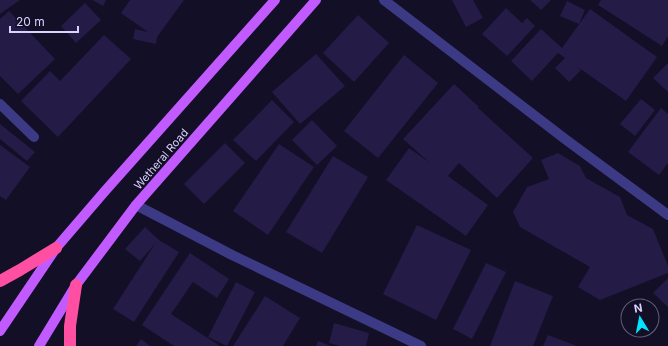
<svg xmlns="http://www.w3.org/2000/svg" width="668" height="346" font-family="Inter,sans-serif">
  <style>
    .building { fill: #241b47 }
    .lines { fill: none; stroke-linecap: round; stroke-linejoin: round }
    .minor { stroke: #3d3a85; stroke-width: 10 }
    .major { stroke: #c25bff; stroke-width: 10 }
    .highway { stroke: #ff4fa3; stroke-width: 12 }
    .labels { text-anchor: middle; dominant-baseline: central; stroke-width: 3.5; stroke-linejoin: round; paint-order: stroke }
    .street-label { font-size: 11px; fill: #d9d4ff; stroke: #130f26 }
  </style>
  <rect width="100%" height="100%" fill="#130f26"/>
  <g class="building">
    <polygon points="0,0 20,0 0,14"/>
    <polygon points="92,0 106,0 103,6"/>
    <polygon points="130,0 184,0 157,37 156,44 133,39 135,29 148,32 121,13"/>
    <polygon points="452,0 473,0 483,18 466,27"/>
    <polygon points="530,0 551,0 541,10"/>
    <polygon points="601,0 668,0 668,36 662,46 598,5"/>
    <polygon points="567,1 585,10 579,24 560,16"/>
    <polygon points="85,3 101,20 76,43 61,26"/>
    <polygon points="506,8 522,23 527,18 535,26 507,56 482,34"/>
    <polygon points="590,9 657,57 626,101 575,65 581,70 569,82 555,68 565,58 558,53 532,81 511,61 541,29 562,48"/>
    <polygon points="9,11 55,59 18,94 0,76 0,19"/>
    <polygon points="358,15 389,43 354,82 323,53"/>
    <polygon points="104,35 131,59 58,137 21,101 50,71 60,81"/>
    <polygon points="316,54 345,86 300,124 272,92"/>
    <polygon points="404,55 438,83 378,158 344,131"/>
    <polygon points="668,63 668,92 653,78"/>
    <polygon points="454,84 479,107 478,108 533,158 497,198 459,163 448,176 488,205 466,236 386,180 409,148 430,163 403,139"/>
    <polygon points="641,99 655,110 635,136 620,124"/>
    <polygon points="272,100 294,122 256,161 233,140"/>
    <polygon points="661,108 668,114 668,163 659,175 628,152"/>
    <polygon points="312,120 337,146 317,165 292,140"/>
    <polygon points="0,124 35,152 27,161 0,139"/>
    <polygon points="225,143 245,163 204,204 184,184"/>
    <polygon points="279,144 314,167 268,235 233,211"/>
    <polygon points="0,145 30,167 6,200 0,196"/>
    <polygon points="558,153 580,166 586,178 620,197 627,215 653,229 668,266 668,273 600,300 578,287 590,267 520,227 513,212 527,187 549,179 541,160"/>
    <polygon points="333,156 368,177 322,253 286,232"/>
    <polygon points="417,225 471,250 436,320 383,294"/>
    <polygon points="145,227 159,240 179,252 134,322 113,309 155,244 140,261 125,249"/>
    <polygon points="190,253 229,279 217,298 193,282 171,314 220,346 174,346 142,325"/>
    <polygon points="486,263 506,272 472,339 453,329"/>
    <polygon points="668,278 668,307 653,293"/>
    <polygon points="515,281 553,296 533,346 490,346"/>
    <polygon points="236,282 255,292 227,346 208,337"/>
    <polygon points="265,296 300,318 283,346 233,346"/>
    <polygon points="334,323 369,333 366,346 340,346 329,343"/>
    <polygon points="548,335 577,346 543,346"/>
    <polygon points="141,339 150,346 136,346"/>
    <polygon points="318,341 331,346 316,346"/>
  </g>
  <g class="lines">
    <g class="minor">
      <polyline points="384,0 565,139 668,215"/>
      <polyline points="0,104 34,137"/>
      <polyline points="136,205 232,255 421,346"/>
    </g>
    <g class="major">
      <polyline points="0,331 56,248 105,191 275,0"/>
      <polyline points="39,346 76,285 136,205 316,0"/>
    </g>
    <g class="highway">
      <polyline points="0,281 20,270 56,248"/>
      <polyline points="70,346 70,326 76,285"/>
    </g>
  </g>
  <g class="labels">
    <g class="street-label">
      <text transform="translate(161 159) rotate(-49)">Wetheral Road</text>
    </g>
  </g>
  <g transform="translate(640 318) rotate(350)"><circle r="19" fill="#130f26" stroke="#625e7d"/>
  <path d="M0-3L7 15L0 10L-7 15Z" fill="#00e5ff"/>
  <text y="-6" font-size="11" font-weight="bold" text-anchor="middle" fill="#d9d4ff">N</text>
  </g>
  <path d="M10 26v6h68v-6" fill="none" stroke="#d9d4ff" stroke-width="2"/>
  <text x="16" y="26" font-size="12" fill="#d9d4ff" stroke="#130f26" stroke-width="3" paint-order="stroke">20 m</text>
</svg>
